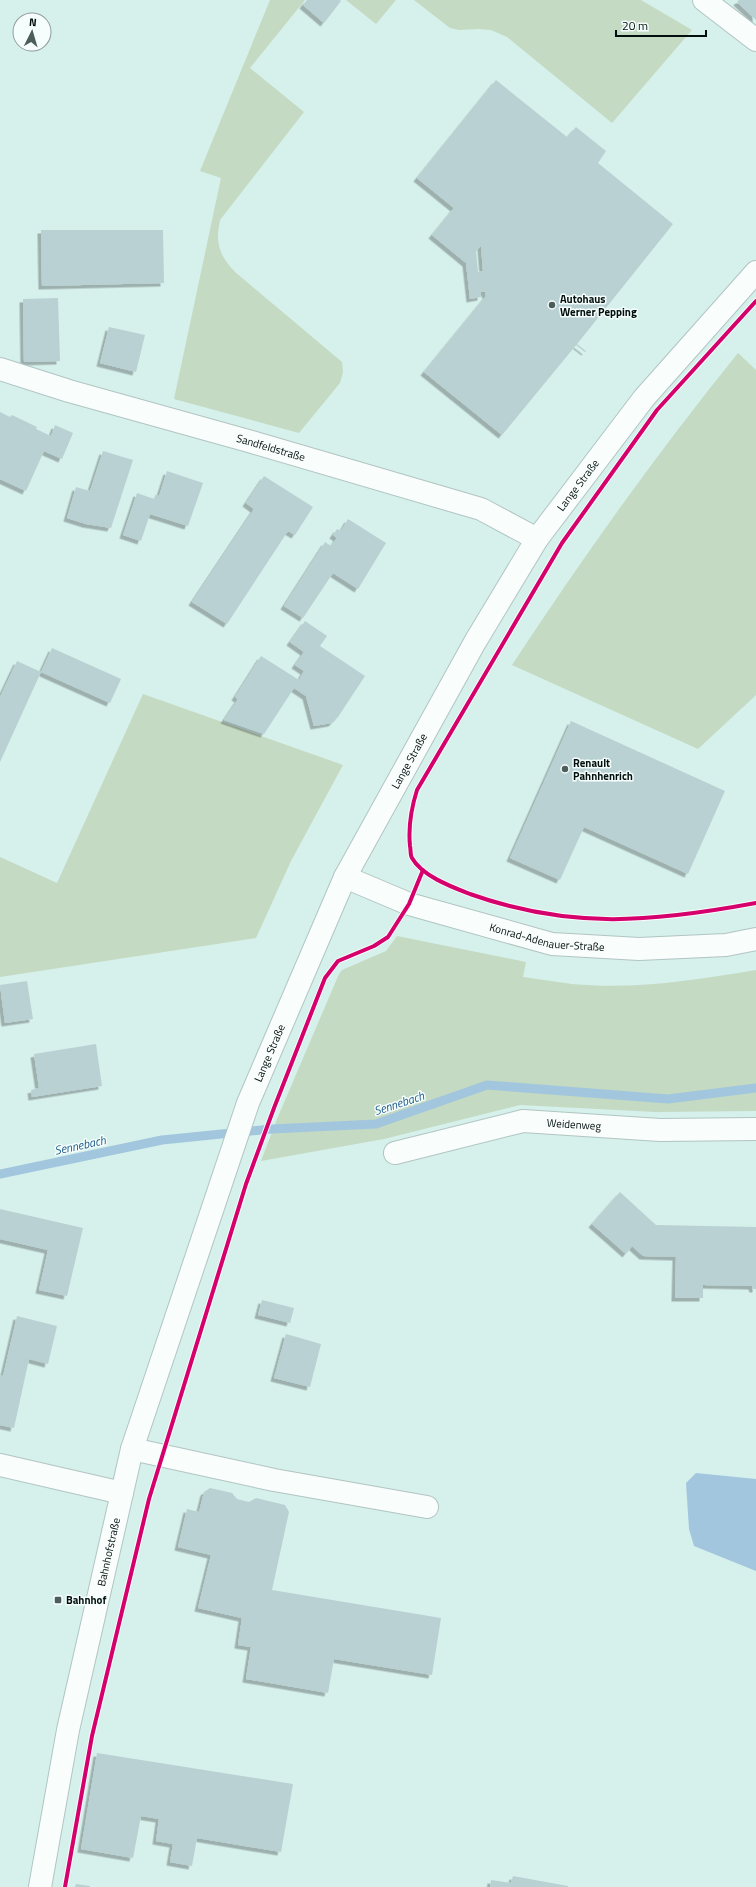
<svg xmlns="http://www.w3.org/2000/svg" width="756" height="1887" font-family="'Titillium Web',sans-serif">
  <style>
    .green { fill: #c4dac2 }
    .water { fill: #a2c6de }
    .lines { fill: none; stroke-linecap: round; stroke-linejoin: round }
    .stream { stroke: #a2c6de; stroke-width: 9 }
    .building { fill: #b9d1d3; fill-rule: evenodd; filter: url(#shadow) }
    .minor-casing { stroke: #b1c5c2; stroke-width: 24 }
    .major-casing { stroke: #b1c5c2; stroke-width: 24 }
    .minor { stroke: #f9fdfc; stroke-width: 22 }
    .major { stroke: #f9fdfc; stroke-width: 22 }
    .cycleway-casing { stroke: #f5fefd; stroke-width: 6 }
    .cycleway { stroke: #d6006c; stroke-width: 4 }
    .poi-dot { fill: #4c5e5b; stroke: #f5fefd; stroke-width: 1.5 }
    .labels { text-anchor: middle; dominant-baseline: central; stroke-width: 3; stroke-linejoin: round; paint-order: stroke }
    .poi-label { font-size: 11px; font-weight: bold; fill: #010f0d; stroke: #f5fefd; text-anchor: start }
    .street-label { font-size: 11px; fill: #010f0d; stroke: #f5fefd }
    .water-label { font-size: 12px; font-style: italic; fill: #1a5887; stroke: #f5fefd }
  </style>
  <defs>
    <filter id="shadow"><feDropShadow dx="-3.5" dy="3.5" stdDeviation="0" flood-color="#0004"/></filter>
  </defs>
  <rect width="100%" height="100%" fill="#d6f0ec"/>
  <g class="green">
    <path d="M270,0H305L250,68L304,112L220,220C215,243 219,255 235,272L342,362L343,372L340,383L299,433L174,399L221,178L200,171Z"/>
    <polygon points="346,0 396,0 376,24"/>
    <polygon points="414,0 641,0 692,30 612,123 507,37 491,30 479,29 459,30 450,28"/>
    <path d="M738,353L756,370V695L698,749L512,665C583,557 657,453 738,353Z"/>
    <polygon points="143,694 343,765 291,861 256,938 0,977 0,857 57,883"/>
    <path d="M397,936L526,962L523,977C539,979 555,982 572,984C633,990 696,980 756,970V1111L656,1112L520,1105L384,1139L261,1161L277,1119L339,974L342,970L386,951Z"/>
  </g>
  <polygon class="water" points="696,1473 756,1479 756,1571 694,1546 689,1529 686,1483"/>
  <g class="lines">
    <polyline class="stream" points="0,1174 162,1140 272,1129 376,1124 487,1085 668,1099 756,1088"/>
  </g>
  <g class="building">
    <polygon points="307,0 340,0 341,1 324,23 303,5"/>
    <polygon points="739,0 756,0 756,20 737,2"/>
    <path d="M496,80L567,137L576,127L606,151L598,163L673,224L577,344L586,351L585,352L576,345L502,435L424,372L486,296L485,292H481V297L470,299L466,263L432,235L454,208L417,178ZM481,246L483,271L478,272L476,251Z"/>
    <polygon points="41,230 163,230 164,283 42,286"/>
    <polygon points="58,298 60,361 24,362 23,299"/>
    <polygon points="109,327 145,335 136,372 100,363"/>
    <polygon points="0,412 10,417 12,415 37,427 36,429 51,436 55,425 73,433 62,459 44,451 26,491 0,479"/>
    <polygon points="103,451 133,460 111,528 86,524 67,518 76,487 90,491"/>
    <polygon points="167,471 203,483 188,526 150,514 141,541 123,535 137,493 154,499 155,495 159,496"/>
    <polygon points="264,476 313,507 295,535 288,531 227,624 192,602 254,509 246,503"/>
    <polygon points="348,519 386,543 358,589 333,573 303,618 284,606 325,542 331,546 337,538 333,535 337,529 341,531"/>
    <polygon points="305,621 327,636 320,646 365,676 338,717 332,723 314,726 306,696 294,688 264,734 224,720 238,699 235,697 261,656 299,680 304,671 295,665 304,652 290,642"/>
    <polygon points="52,648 121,679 110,703 41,672 0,762 0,697 17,661 41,672"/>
    <polygon points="571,721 725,791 688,874 584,827 560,880 510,858"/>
    <polygon points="27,981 33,1019 5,1023 0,985"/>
    <polygon points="96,1044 102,1086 32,1097 31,1090 39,1088 34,1054"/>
    <polygon points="620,1192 656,1225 756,1227 756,1289 753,1289 752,1286 703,1285 703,1298 675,1298 676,1257 643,1256 632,1246 626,1254 592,1224"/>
    <polygon points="0,1209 83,1228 67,1296 39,1290 48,1250 0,1239"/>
    <polygon points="262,1300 294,1308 290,1323 258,1315"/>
    <polygon points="17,1316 57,1326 48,1364 29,1359 14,1428 0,1425 0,1375 3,1376"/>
    <polygon points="286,1334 321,1344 310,1387 274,1378"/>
    <polygon points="210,1488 232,1493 237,1499 249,1502 256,1498 285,1505 289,1512 272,1590 441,1618 432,1675 334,1659 328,1693 246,1679 251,1647 238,1645 242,1618 198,1608 211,1555 178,1547 187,1509 199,1512 204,1492"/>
    <polygon points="97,1753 293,1784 281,1852 197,1838 192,1866 170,1862 173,1844 156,1841 159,1819 141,1816 133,1858 81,1849"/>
    <polygon points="513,1876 568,1886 568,1887 490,1887 491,1880 511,1883"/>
    <polygon points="76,1884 90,1886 90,1887 75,1887"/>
  </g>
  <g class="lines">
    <g class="minor-casing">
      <g id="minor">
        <polyline points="704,0 756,40"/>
        <path id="s1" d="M0,369L69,391L252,442L481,509L537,539"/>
        <path id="s2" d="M345,877L409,904L552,944L639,949L726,945L756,939"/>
        <path id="s3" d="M395,1153L523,1121L660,1130L756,1129"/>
        <polyline points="132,1449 274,1480 427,1507"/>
        <polyline points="0,1465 122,1493"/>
      </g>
    </g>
    <g class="major-casing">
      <g id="major">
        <path id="s4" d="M40,1887L68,1730L132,1449L248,1103L345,877L475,642L537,539L644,398L756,272"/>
      </g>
    </g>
    <use href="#minor" class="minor"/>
    <use href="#major" class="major"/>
    <g class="cycleway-casing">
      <g id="cycleway">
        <path d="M756,301L657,410L562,543L417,790C411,809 408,826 410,846C411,850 410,855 412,858C422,876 452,887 470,894C571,930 653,922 756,903"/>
        <polyline points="65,1887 92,1736 149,1499 246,1184 274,1108 325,978 338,961 374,946 388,937 409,904 423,870"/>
      </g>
    </g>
    <use href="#cycleway" class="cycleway"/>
  </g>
  <g class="poi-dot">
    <circle cx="552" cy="305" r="4"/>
    <circle cx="565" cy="769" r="4"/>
    <rect x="54" y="1596" width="8" height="8" rx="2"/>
  </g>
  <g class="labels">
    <g class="poi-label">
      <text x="560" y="299">Autohaus<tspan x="560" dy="13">Werner Pepping</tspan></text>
      <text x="573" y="763">Renault<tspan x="573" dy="13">Pahnhenrich</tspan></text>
      <text x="66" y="1600">Bahnhof</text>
    </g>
    <g class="street-label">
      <text stroke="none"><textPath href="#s1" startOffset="282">Sandfeldstraße</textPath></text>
      <text stroke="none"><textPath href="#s4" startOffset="1515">Lange Straße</textPath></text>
      <text stroke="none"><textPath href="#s4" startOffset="1191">Lange Straße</textPath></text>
      <text stroke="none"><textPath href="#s2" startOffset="212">Konrad-Adenauer-Straße</textPath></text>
      <text stroke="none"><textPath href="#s4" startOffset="867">Lange Straße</textPath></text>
      <text stroke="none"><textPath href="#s3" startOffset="183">Weidenweg</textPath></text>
      <text stroke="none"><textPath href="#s4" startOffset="342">Bahnhofstraße</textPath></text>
    </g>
    <g class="water-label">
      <text transform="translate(399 1103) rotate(-18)">Sennebach</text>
      <text transform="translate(80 1145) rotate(-12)">Sennebach</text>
    </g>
  </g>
  <g transform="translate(32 32) rotate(5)"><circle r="19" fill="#f5fefd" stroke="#939e9d"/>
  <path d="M0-3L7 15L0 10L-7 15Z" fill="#4c5e5b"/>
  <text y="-6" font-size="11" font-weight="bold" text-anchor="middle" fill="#010f0d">N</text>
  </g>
  <path d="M616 30v6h90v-6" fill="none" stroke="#010f0d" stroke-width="2"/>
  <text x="622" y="30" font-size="12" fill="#010f0d" stroke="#f5fefd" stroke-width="3" paint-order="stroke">20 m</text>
</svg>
